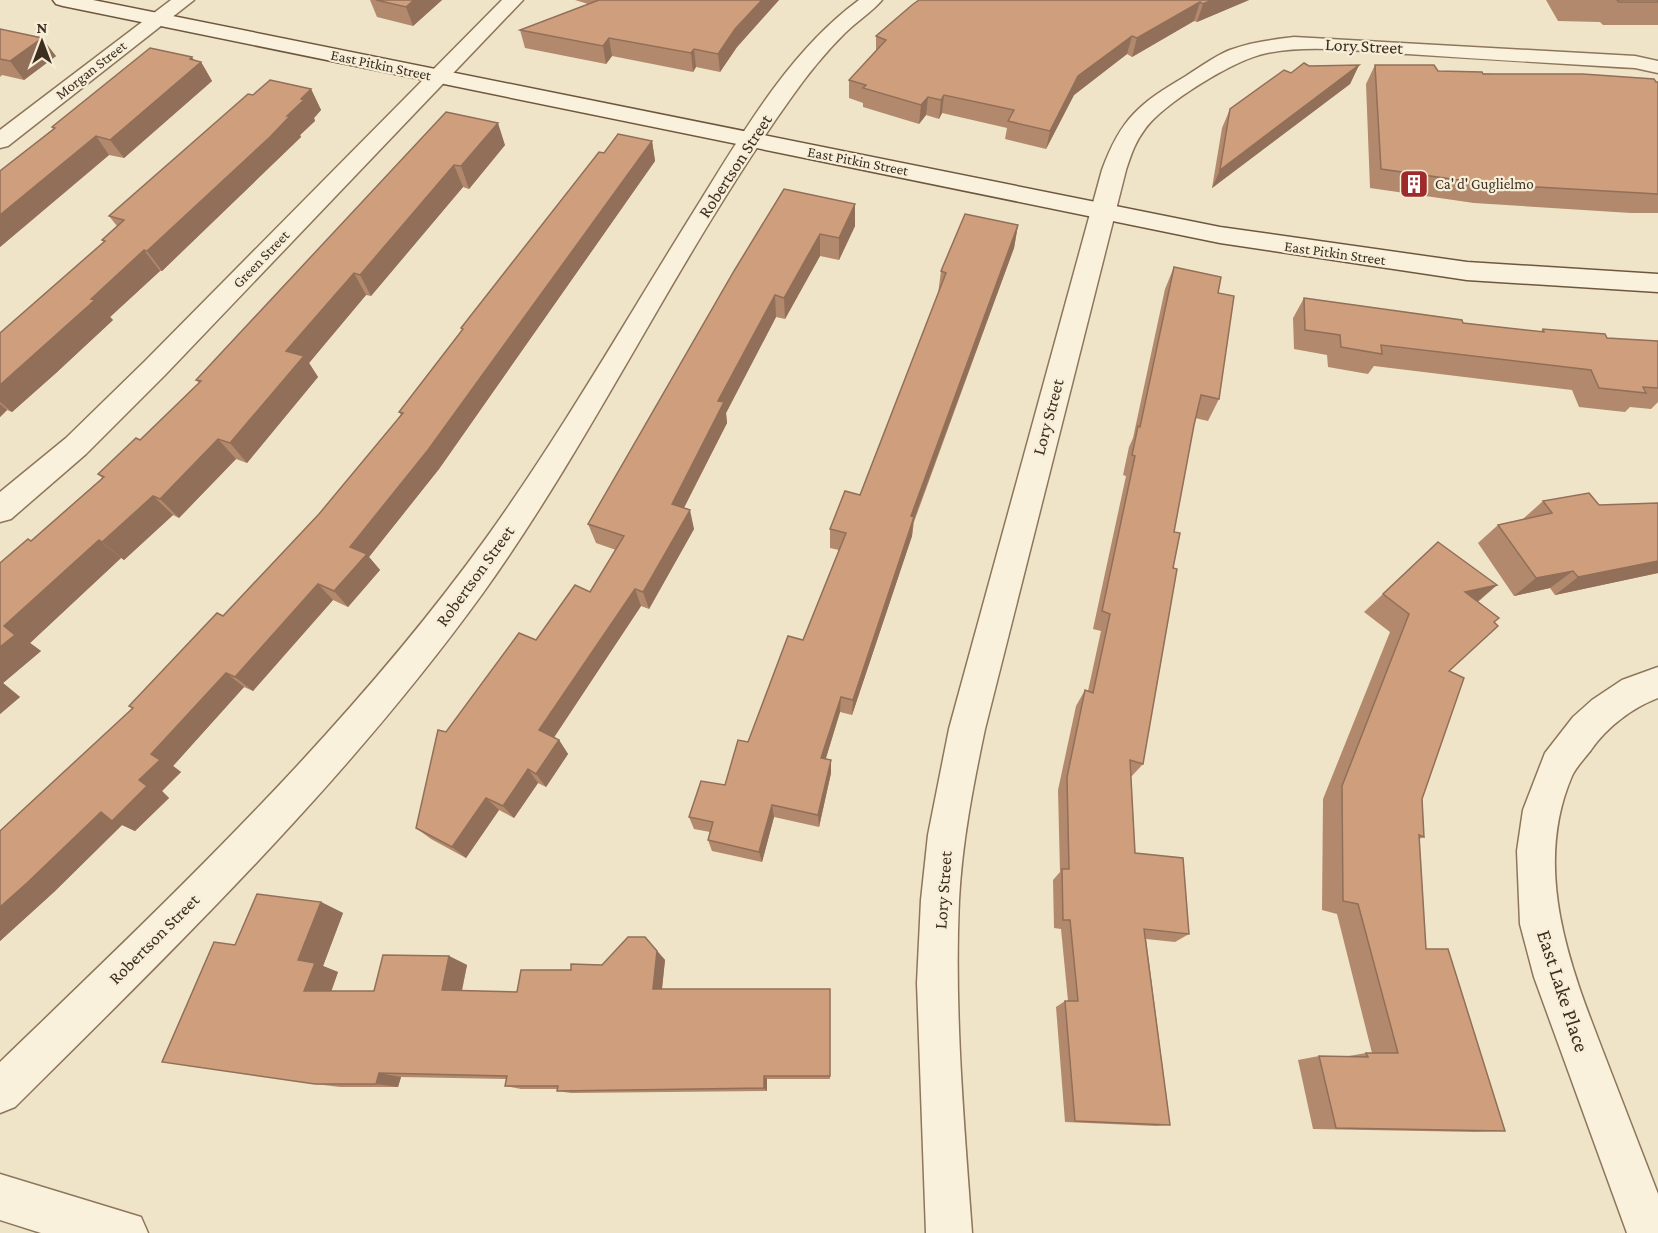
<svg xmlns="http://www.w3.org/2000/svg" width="1658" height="1233" font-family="'Crimson Pro',serif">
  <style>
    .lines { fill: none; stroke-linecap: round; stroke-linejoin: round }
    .street-casing { stroke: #8d765c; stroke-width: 3 }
    .secondary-casing { stroke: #6f573f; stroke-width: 3 }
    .street { fill: #faf1dc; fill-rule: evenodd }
    .secondary { fill: #faf1dc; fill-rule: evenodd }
    .wall { fill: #b2896c }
    .shaded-wall { fill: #916f58 }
    .building { fill: #cf9f7d; stroke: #916f58; stroke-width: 1.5 }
    .labels { text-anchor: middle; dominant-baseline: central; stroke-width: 4.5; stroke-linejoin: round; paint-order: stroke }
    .far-street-label { font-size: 15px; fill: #3d2e20; stroke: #f7eed8 }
    .far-poi-label { font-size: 15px; fill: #3d2e20; stroke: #f7eed8; text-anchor: start }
    .street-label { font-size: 18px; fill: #3d2e20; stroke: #f7eed8 }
    .near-street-label { font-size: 21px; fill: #3d2e20; stroke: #f7eed8 }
  </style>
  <rect width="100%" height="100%" fill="#f0e4c8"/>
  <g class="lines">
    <g class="street-casing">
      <g id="street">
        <polygon points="171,0 194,0 8,146 0,148 0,130"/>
        <polygon points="502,0 523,0 165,375 86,454 11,519 0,522 0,492 66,438 145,361"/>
        <path d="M859,0H882C872,12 857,21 845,33C825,53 807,75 791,98C678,256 596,435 483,593C347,781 179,944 15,1107L0,1113V1062C172,896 347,731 487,537C562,432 626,320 694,211C740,137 788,52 859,0Z"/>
        <path d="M1294,37L1635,56L1658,61V73L1635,68C1559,64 1483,59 1408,54C1362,52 1312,44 1267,53C1235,59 1164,103 1145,129C1135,142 1131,155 1126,170L985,729C973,786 962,843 959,900C954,1011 964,1122 972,1233H926L917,983L921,900L928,835L949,729L1102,170C1121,118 1140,103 1186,76C1200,67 1215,56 1230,50C1251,42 1272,40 1294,37Z"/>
        <path d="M1658,667V698C1632,708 1607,727 1591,750C1585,758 1576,767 1572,776C1532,869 1570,966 1604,1054C1622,1101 1640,1147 1658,1194V1233H1627L1534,977L1520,924L1517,851L1523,810L1545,753L1573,717L1592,700L1622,680Z"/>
        <polygon points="0,1174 141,1217 148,1233 41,1233 0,1220"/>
      </g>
    </g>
    <g class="secondary-casing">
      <polygon id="secondary" points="53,0 93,0 1220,227 1467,262 1658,274 1658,292 1467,280 1220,243 63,6 56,4"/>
    </g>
    <use href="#street" class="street"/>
    <use href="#secondary" class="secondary"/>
  </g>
  <g class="wall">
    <polygon points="370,0 442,0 413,26 377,17"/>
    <polygon points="575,0 779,0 737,47 720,72 696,67 693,72 612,56 606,64 525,48 520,30 588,4"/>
    <polygon points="1249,0 1197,22 1194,21 1132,57 1127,54 1074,95 1046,149 1005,139 1007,128 942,113 939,119 926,115 919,124 863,107 863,103 849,98 849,80 876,51 876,36 912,5"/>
    <polygon points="1546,0 1658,0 1658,25 1603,25 1600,22 1558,21"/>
    <polygon points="0,29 56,56 24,80 2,75 0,77"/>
    <polygon points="194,60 201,62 212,81 124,158 109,155 0,247 0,171 53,129 52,127"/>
    <polygon points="1359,65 1350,84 1212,188 1222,128 1230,109 1309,66"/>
    <polygon points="1375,65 1438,71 1658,82 1658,213 1631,213 1474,203 1370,188 1366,84"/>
    <polygon points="311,89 321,110 314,118 315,121 300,135 301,137 162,271 160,271 110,317 113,320 56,373 12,412 7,410 0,417 0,333 104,242 102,240 117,226 109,216 253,95"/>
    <polygon points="446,112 505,145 469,189 463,187 371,296 366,295 309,363 318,377 247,463 236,459 179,518 173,515 124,560 121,558 30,643 41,651 3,683 20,697 0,714 0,563 31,541 102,478 98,474 140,440 199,383 196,380"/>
    <polygon points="652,141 655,161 439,469 369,557 380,570 348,607 333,600 253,691 244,687 173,766 181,772 162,791 169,798 135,831 122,825 54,892 0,941 0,831 133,708 223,616 319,514 401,415 399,412 462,330 461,328 604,153"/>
    <polygon points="784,189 855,226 839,260 820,256 785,319 776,317 726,413 727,423 684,508 694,529 649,609 641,606 554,737 559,740 568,754 546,787 538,783 514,818 499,810 466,858 431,839 416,828 446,732 536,640 590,592 616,550 596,543 588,524"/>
    <polygon points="1018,225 1014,248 914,522 912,536 852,715 840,712 826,758 831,773 819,827 774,817 762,862 712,851 708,840 710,832 694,829 689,817 725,785 803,640 839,550 830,548 830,529 860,495 938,294 941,271"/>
    <polygon points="1174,267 1218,293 1219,399 1208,421 1195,418 1174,532 1173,568 1143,764 1131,777 1135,853 1189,934 1175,942 1146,939 1170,1125 1156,1126 1065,1122 1056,1007 1065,1001 1068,1001 1061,929 1054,928 1053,880 1060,872 1058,790 1076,706 1085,690 1088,691 1101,631 1093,629 1126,476 1123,475 1129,447 1133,438 1165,289"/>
    <polygon points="1304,298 1463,323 1540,332 1543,329 1607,338 1658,341 1658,402 1651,409 1630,407 1625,412 1579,407 1572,390 1374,366 1368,374 1328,367 1327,355 1294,349 1293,318"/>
    <polygon points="1543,501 1599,505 1658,573 1555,595 1550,588 1514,596 1478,543 1498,525 1523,519"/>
    <polygon points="1497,585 1478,602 1494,622 1449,671 1422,799 1424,837 1419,839 1426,949 1505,1131 1475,1132 1313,1129 1298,1060 1319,1056 1343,1057 1366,1053 1372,1053 1337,914 1322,910 1323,799 1390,632 1364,612 1383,594"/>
    <polygon points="321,902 343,913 323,966 338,972 331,991 374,991 449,956 467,965 462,991 517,992 571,970 602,965 645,937 665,960 662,989 830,989 830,1079 767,1079 767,1091 571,1093 557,1091 557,1089 521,1089 505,1086 506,1079 401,1077 398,1087 340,1087 315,1084 235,945"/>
  </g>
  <g class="shaded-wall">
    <polygon points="414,0 442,0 413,26 406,7"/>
    <polygon points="762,0 779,0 737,47 720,72 718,54 735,29"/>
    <polygon points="1212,0 1249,0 1197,22 1203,4"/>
    <polygon points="1200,2 1194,21 1132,57 1137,38"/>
    <polygon points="1132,36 1127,54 1074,95 1046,149 1050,131 1078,76"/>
    <polygon points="42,38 56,56 24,80 10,61"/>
    <polygon points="609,38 612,56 606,64 603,46"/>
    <polygon points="694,49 696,67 693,72 691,53"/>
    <polygon points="192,57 197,65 201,62 212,81 124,158 110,140"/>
    <polygon points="1359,65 1350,84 1212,188 1220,170"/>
    <polygon points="311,89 321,110 314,118 315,121 300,135 301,137 162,271 147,251"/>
    <polygon points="944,95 942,113 939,119 941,100"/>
    <polygon points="928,97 926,115 919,124 921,105"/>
    <polygon points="498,123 505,145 469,189 461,166"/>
    <polygon points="96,136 109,155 0,247 0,215"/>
    <polygon points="652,141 655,161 439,469 369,557 380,570 348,607 334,591 350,547"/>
    <polygon points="454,165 463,187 371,296 360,275"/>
    <polygon points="855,204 855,226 839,260 839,238"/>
    <polygon points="1018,225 1014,248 913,522 912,536 852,715 853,700 911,516"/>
    <polygon points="820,234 820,256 785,319 784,298"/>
    <polygon points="144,250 160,271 110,317 113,320 56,373 12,412 0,402 0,385 91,299"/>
    <polygon points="354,273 366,295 309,363 318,377 247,463 230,443 286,351"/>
    <polygon points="775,295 776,317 726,413 727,423 676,523 672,504 718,401"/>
    <polygon points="0,404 7,410 0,417"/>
    <polygon points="218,439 236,459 179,518 160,499"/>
    <polygon points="153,496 173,515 124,560 102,542"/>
    <polygon points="690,510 694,529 649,609 643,592"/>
    <polygon points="99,540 121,558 30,643 41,651 3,683 20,697 0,714 0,647 4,626"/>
    <polygon points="1658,561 1658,573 1555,595 1578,577"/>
    <polygon points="1573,571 1550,588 1514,596 1536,578"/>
    <polygon points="318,584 333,600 253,691 235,677"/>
    <polygon points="1497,585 1474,604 1465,592"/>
    <polygon points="635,589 641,606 549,745 539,730"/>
    <polygon points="226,673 244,687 173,766 181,772 162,791 169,798 135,831 122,825 54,892 0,941 0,907 101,812 139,780 151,754"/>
    <polygon points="841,697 840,712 822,771 821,758"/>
    <polygon points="559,740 568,754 546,787 536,774"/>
    <polygon points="831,760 831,773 819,827 818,815"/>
    <polygon points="528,769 538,783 514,818 503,806"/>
    <polygon points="486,798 499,810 466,858 452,847"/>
    <polygon points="772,805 774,817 762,862 759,852"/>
    <polygon points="321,902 343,913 323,966 338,972 329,998 304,991 298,960"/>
    <polygon points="645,937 665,960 661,997 653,989"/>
    <polygon points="449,956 467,965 460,998 442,990"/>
    <polygon points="379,1073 401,1077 398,1087 376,1084"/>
    <polygon points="764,1076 767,1079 767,1091 764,1088"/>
  </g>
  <g class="building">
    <polygon points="376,0 414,0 406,7"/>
    <polygon points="599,0 762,0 735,29 718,54 694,49 691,53 609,38 603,46 520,30"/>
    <polygon points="919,0 1212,0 1203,4 1200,2 1137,38 1132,36 1078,76 1050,131 1008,121 1014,110 944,95 941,100 928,97 921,105 863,88 866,85 849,80 886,40 876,36 912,5"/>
    <polygon points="1617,0 1658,0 1658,2 1619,2"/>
    <polygon points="0,29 42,38 10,61 0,59"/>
    <polygon points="150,48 192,57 190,59 201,62 110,140 96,136 0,215 0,171 55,128 52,127"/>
    <polygon points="1304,63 1309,66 1359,65 1220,170 1230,109 1284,70 1291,73"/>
    <polygon points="1375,65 1434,65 1438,71 1482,72 1483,74 1583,74 1654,79 1656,82 1658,82 1658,194 1487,184 1381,169"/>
    <polygon points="270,80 311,89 301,99 304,100 287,116 290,116 270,137 147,251 144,250 91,299 95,300 0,385 0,333 105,241 102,240 124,220 109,216 248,94 253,95"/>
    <polygon points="446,112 498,123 461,166 454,165 360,275 354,273 286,351 304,356 230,443 218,439 160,499 153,496 102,542 99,540 4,626 15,635 0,647 0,563 28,539 31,541 104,477 98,474 136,438 140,440 201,381 196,380"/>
    <polygon points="618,134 652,141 428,450 350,547 367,554 334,591 318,584 235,677 226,673 151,754 160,760 139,780 147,786 112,821 101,812 27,883 0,907 0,831 133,708 129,706 217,613 223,616 319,514 403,413 399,412 463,329 461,328 599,152 604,153"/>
    <polygon points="784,189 855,204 839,238 820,234 784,298 775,295 718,401 724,402 672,504 690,510 643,592 635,589 539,730 559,740 536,774 528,769 503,806 486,798 452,847 416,828 438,730 446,732 519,633 536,640 575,585 590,592 624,536 588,524 734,271"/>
    <polygon points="965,214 1018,225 911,516 914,517 853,700 841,697 821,758 831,760 818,815 772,805 759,852 708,840 713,822 689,817 701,781 725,785 738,740 748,742 788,636 803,640 846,533 830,529 845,491 860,495 946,273 941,271"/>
    <polygon points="1174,267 1221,277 1218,293 1234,296 1219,399 1201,395 1194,425 1174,532 1180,533 1173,568 1177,569 1143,764 1130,760 1135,853 1183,858 1189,934 1144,929 1170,1125 1075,1121 1065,1001 1078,1001 1070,920 1063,920 1062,869 1069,869 1067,777 1085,690 1093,693 1110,614 1102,611 1135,456 1132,455 1138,426 1140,427"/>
    <polygon points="1304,298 1462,320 1463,323 1544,332 1543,329 1605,334 1607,338 1658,341 1658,388 1643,387 1646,393 1599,388 1591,370 1381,345 1382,354 1341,347 1340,335 1305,330"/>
    <polygon points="1589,493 1599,505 1658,503 1658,561 1578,577 1573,571 1536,578 1498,525 1552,513 1543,501"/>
    <polygon points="1438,542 1497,585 1465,592 1499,618 1494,622 1498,626 1449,671 1464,678 1422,799 1424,837 1419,835 1426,949 1448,949 1505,1131 1336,1128 1319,1056 1368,1057 1366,1053 1398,1053 1358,904 1343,901 1342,786 1409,614 1383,594"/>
    <polygon points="257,894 321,902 298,960 315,963 304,991 374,991 383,955 449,956 442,990 517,992 521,970 571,970 571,964 602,965 628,937 645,937 657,951 653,989 830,989 830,1076 764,1076 764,1088 557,1091 558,1086 505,1086 507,1076 379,1073 376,1084 315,1084 162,1062 214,942 235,945"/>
  </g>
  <defs>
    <g id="building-square" transform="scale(1.5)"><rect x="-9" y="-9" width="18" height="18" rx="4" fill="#9e2a2b" stroke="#f7eed8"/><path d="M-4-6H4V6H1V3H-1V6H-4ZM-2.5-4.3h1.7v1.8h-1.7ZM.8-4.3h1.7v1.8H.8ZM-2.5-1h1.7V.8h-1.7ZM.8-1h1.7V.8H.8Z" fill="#fff"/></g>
  </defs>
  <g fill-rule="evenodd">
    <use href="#building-square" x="1414" y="184"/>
  </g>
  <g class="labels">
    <g class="far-street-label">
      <text transform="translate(381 65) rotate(12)">East Pitkin Street</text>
      <text transform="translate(91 70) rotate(-38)">Morgan Street</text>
      <text transform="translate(858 161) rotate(11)">East Pitkin Street</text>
      <text transform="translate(1335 253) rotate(8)">East Pitkin Street</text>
      <text transform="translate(261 259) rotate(-46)">Green Street</text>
    </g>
    <g class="far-poi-label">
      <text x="1435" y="184">Ca' d' Guglielmo</text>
    </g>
    <g class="street-label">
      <text transform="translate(1364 46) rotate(3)">Lory Street</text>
      <text transform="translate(735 166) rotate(-57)">Robertson Street</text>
      <text transform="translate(1048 417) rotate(-75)">Lory Street</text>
      <text transform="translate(475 576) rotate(-54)">Robertson Street</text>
      <text transform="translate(943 890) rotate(-86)">Lory Street</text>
      <text transform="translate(154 939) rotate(-45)">Robertson Street</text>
    </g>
    <g class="near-street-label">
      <text transform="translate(1563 991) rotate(72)">East Lake Place</text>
    </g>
  </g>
  <g transform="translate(42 42)" stroke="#f7eed8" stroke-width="4.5" paint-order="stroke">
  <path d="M0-4.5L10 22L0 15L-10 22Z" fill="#3d2e20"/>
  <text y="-9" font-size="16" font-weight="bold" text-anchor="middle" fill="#3d2e20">N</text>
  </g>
</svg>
